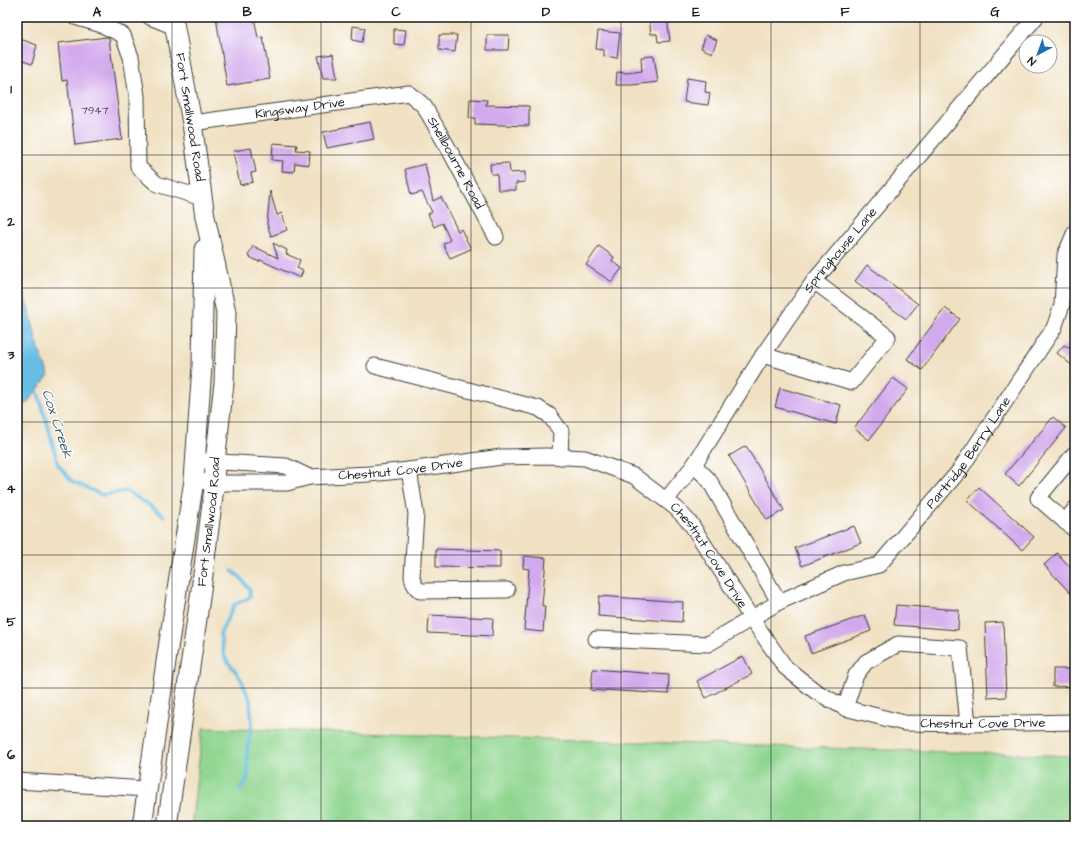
<svg xmlns="http://www.w3.org/2000/svg" width="1092" height="843" font-family="'Architects Daughter',sans-serif">
  <style>
    .green { fill: #90d690; stroke: #567956 }
    .water { fill: #68bde4; stroke: #426c80 }
    .lines { fill: none; stroke-linecap: round; stroke-linejoin: round }
    .stream { stroke: #68bde4; stroke-width: 3.5 }
    .building { fill: #d2a9ec }
    .minor-casing { stroke: #3c3a35; stroke-width: 17 }
    .major-casing { stroke: #3c3a35; stroke-width: 21 }
    .minor { stroke: #fff; stroke-width: 15 }
    .major { stroke: #fff; stroke-width: 19 }
    .grid { fill: none; stroke: #1c1c1c; stroke-width: 1; stroke-opacity: 0.55 }
    .labels { text-anchor: middle; dominant-baseline: central; stroke-width: 3; stroke-linejoin: round; paint-order: stroke }
    .number-label { font-size: 11px; fill: #4a3f50 }
    .street-label { font-size: 13px; fill: #1c1c1c; stroke: #fff }
    .water-label { font-size: 14px; font-style: italic; fill: #3a5c6c; stroke: #fff }
    .neatline { fill: none; stroke: #1c1c1c; stroke-width: 1.5 }
    .grid-label { font-size: 13px; text-anchor: middle; font-weight: bold; fill: #1c1c1c }
  </style>
  <rect width="100%" height="100%" fill="#fff"/>
  <filter id="ink" filterUnits="userSpaceOnUse"><feTurbulence type="fractalNoise" baseFrequency=".025" numOctaves="2"/><feDisplacementMap in="SourceGraphic" scale="8" xChannelSelector="R" yChannelSelector="G"/><feConvolveMatrix kernelMatrix="1 2 1 2 8 2 1 2 1" color-interpolation-filters="sRGB"/></filter>
  <filter id="wash" filterUnits="userSpaceOnUse"><feTurbulence type="fractalNoise" baseFrequency=".012" numOctaves="4" result="noise"/><feDisplacementMap in="SourceGraphic" scale="16" xChannelSelector="R" yChannelSelector="G"/><feGaussianBlur stdDeviation="0.9" result="paint"/><feColorMatrix in="noise" values="0 0 0 0 0 0 0 0 0 0 0 0 0 0 0 0 0 1.4 0 .05"/><feComposite in="paint" operator="in"/></filter>
  <g filter="url(#wash)">
    <rect width="100%" height="100%" fill="#f0e1c3"/>
    <polygon class="green" points="203,728 1075,756 1075,826 191,826"/>
    <polygon class="water" points="17,272 29,310 40,353 49,375 26,404 17,406"/>
    <g class="lines">
      <g class="stream">
        <polyline points="34,386 37,390 50,433 58,465 72,481 102,495 126,491 149,505 164,516"/>
        <polyline points="232,571 240,577 250,590 250,597 234,605 220,634 225,658 241,679 250,700 252,724 247,751 248,777 240,790"/>
      </g>
    </g>
    <g id="blocks">
      <g class="building">
        <polygon points="216,17 229,17 229,19 244,17 254,17 258,38 263,37 270,79 227,86"/>
        <polygon points="649,17 667,17 670,41 658,42 657,34 651,34"/>
        <polygon points="353,26 365,28 362,42 352,40"/>
        <polygon points="394,29 406,30 404,45 394,44"/>
        <polygon points="598,31 620,33 617,58 604,56 604,50 596,49"/>
        <polygon points="439,35 457,35 455,52 439,50"/>
        <polygon points="487,35 509,35 508,50 487,50"/>
        <polygon points="706,35 717,40 712,53 701,48"/>
        <polygon points="107,37 109,38 122,139 75,145 67,80 62,81 58,43"/>
        <polygon points="17,38 37,45 32,64 17,59"/>
        <polygon points="333,54 337,78 323,78 318,56"/>
        <polygon points="654,56 658,82 632,85 616,85 617,72 627,73 642,71 641,57"/>
        <polygon points="687,78 706,81 705,92 710,93 708,105 684,102"/>
        <polygon points="470,99 487,100 486,105 529,106 529,126 475,124 475,118 469,118"/>
        <polygon points="370,122 374,139 327,148 323,132 339,129 339,128"/>
        <polygon points="273,143 297,145 296,150 310,151 309,165 295,163 294,172 282,171 283,161 272,160"/>
        <polygon points="251,148 256,172 251,173 253,182 240,185 233,151"/>
        <polygon points="509,163 510,173 525,172 525,182 516,183 516,190 498,190 497,174 491,174 490,164"/>
        <polygon points="425,164 433,201 441,197 458,231 461,229 471,249 450,258 443,244 450,240 442,223 434,227 428,214 432,212 422,192 411,195 405,169"/>
        <polygon points="270,191 277,215 282,213 287,230 271,236 267,224"/>
        <polygon points="273,243 287,250 286,254 300,260 297,268 303,271 300,278 260,260 259,262 248,256 253,246 278,258"/>
        <polygon points="599,246 614,257 612,261 622,268 612,282 586,265"/>
        <polygon points="867,265 918,304 906,319 855,281"/>
        <polygon points="945,308 960,319 922,370 907,359"/>
        <polygon points="1075,341 1075,368 1057,353 1064,345 1069,348"/>
        <polygon points="893,378 908,389 869,440 854,428"/>
        <polygon points="780,388 841,405 836,424 775,407"/>
        <polygon points="1053,417 1066,428 1019,486 1005,474"/>
        <polygon points="746,446 784,510 767,520 729,456"/>
        <polygon points="979,487 1034,537 1022,550 967,500"/>
        <polygon points="854,526 861,543 802,566 795,548"/>
        <polygon points="436,549 500,551 500,568 436,567"/>
        <polygon points="1057,553 1075,572 1075,598 1044,565"/>
        <polygon points="524,556 546,558 542,606 545,606 543,632 524,630 529,569 523,568"/>
        <polygon points="599,596 683,602 682,622 598,616"/>
        <polygon points="896,605 959,610 958,630 894,625"/>
        <polygon points="429,615 493,618 492,636 428,633"/>
        <polygon points="865,615 871,631 811,653 805,636"/>
        <polygon points="1003,622 1006,697 988,698 985,623"/>
        <polygon points="743,656 752,674 706,698 697,681"/>
        <polygon points="593,669 669,675 668,694 605,690 605,691 591,690"/>
        <polygon points="1053,669 1075,669 1075,686 1053,687"/>
      </g>
    </g>
  </g>
  <g filter="url(#ink)">
    <use href="#blocks" fill-opacity="0" stroke="#3c3a35" stroke-width="1"/>
    <g class="lines">
      <g class="minor-casing">
        <g id="minor">
          <polyline points="75,17 102,25 123,35 131,57 137,96 138,167 157,184 202,198"/>
          <polyline points="150,17 175,27"/>
          <path id="s1" d="M192,123L409,93L424,106L451,153L496,237"/>
          <polyline points="763,355 852,382 888,337 814,281"/>
          <polyline points="375,366 538,408 549,415 561,431 560,457"/>
          <polyline points="1075,453 1038,498 1075,530"/>
          <polyline points="205,461 286,466 309,477"/>
          <path d="M409,470L416,514L412,576C413,583 414,586 420,591L507,590"/>
          <path id="s2" d="M194,480L214,483H287L309,477L369,474L409,470L501,457L547,456L585,458L634,476L676,508L691,524L752,619L785,667L815,691L845,708L904,723L968,724L1075,722"/>
          <path id="s3" d="M666,500L694,465L763,355L814,281L1036,17"/>
          <polyline points="1065,522 1075,509"/>
          <path id="s4" d="M779,602L844,573L879,565L959,471L1054,328L1062,305L1065,255L1075,232"/>
          <polyline points="596,639 708,644 779,602 709,480 694,465"/>
          <polyline points="845,708 856,675 866,662 898,644 960,648 968,724"/>
          <polyline points="17,781 147,789"/>
        </g>
      </g>
      <g class="major-casing">
        <g id="major">
          <polyline points="142,826 167,655 194,480 202,366 204,249"/>
          <path id="s5" d="M167,826L200,598L214,488L215,462L224,383L226,312L205,217L192,123L173,17"/>
        </g>
      </g>
      <use href="#minor" class="minor"/>
      <use href="#major" class="major"/>
    </g>
  </g>
  <path class="grid" d="M172,17V826M321,17V826M471,17V826M621,17V826M771,17V826M920,17V826M17,155H1075M17,288H1075M17,422H1075M17,555H1075M17,688H1075"/>
  <g class="labels">
    <g class="number-label">
      <text x="95" y="110">7947</text>
    </g>
    <g class="street-label">
      <text stroke="none"><textPath href="#s1" startOffset="109">Kingsway Drive</textPath></text>
      <text transform="translate(190 117) rotate(81)">Fort Smallwood Road</text>
      <text stroke="none"><textPath href="#s1" startOffset="304">Shellbourne Road</textPath></text>
      <text stroke="none"><textPath href="#s3" startOffset="305">Springhouse Lane</textPath></text>
      <text stroke="none"><textPath href="#s4" startOffset="251">Partridge Berry Lane</textPath></text>
      <text stroke="none"><textPath href="#s2" startOffset="208">Chestnut Cove Drive</textPath></text>
      <text stroke="none"><textPath href="#s5" startOffset="307">Fort Smallwood Road</textPath></text>
      <text stroke="none"><textPath href="#s2" startOffset="556">Chestnut Cove Drive</textPath></text>
      <text stroke="none"><textPath href="#s2" startOffset="904">Chestnut Cove Drive</textPath></text>
    </g>
    <g class="water-label">
      <text transform="translate(57 424) rotate(72)">Cox Creek</text>
    </g>
  </g>
  <rect width="1092" height="843" fill="none" stroke="#fff" stroke-width="44"/>
  <g transform="translate(1038 54) rotate(221)"><circle r="19" fill="#ffffff" stroke="#a4a4a4"/>
  <path d="M0-3L7 15L0 10L-7 15Z" fill="#1f6fb2"/>
  <text y="-6" font-size="11" font-weight="bold" text-anchor="middle" fill="#1c1c1c">N</text>
  </g>
  <rect x="22" y="22" width="1048" height="799" class="neatline"/>
  <g class="grid-label">
    <text x="97" y="16">A</text>
    <text x="247" y="16">B</text>
    <text x="396" y="16">C</text>
    <text x="546" y="16">D</text>
    <text x="696" y="16">E</text>
    <text x="845" y="16">F</text>
    <text x="995" y="16">G</text>
    <text x="11" y="93">1</text>
    <text x="11" y="226">2</text>
    <text x="11" y="359">3</text>
    <text x="11" y="493">4</text>
    <text x="11" y="626">5</text>
    <text x="11" y="759">6</text>
  </g>
</svg>
